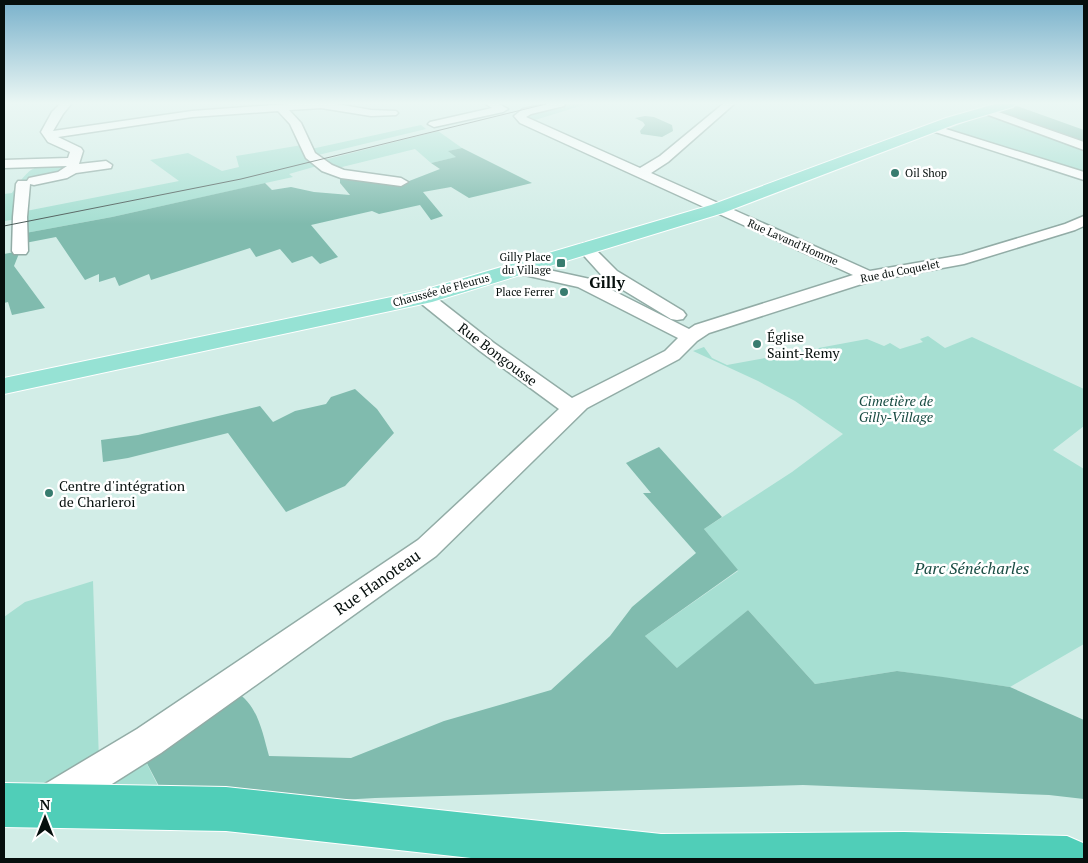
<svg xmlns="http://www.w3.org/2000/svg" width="1088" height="863" font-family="'PT Serif',serif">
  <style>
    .green { fill: #a6dfd2 }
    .forest { fill: #80bbae }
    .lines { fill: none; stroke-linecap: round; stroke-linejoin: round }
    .minor-casing { stroke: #92aca6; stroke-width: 3 }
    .major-casing { stroke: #fff; stroke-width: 2 }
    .highway-casing { stroke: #fff; stroke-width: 2 }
    .minor { fill: #fff; fill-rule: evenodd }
    .major { fill: #96e2d4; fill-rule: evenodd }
    .highway { fill: #50ceb8; fill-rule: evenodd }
    .tram { stroke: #4d5c59; stroke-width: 1 }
    .poi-dot { fill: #387c6f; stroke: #fff; stroke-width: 2 }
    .labels { text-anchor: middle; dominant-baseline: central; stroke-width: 5; stroke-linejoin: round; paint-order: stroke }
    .far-poi-label { font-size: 11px; fill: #060f0d; stroke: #fff; text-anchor: end }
    .far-street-label { font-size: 11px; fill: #060f0d; stroke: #fff }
    .poi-label { font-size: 14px; fill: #060f0d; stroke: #fff; text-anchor: start }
    .street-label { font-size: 14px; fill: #060f0d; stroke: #fff }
    .park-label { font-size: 14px; font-style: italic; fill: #194c43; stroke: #fff }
    .far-district-label { font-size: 16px; font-weight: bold; fill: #060f0d; stroke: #fff }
    .near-park-label { font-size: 16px; font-style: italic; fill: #194c43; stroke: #fff }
    .near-street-label { font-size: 16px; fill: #060f0d; stroke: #fff }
  </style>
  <rect width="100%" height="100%" fill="#d2ede7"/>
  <g class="green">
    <polygon points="570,104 587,104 535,120 527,116 536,112"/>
    <polygon points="988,113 1084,146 1084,176 943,131"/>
    <polygon points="421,125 426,129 314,156 311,149"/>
    <polygon points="438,131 462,148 449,151 457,157 431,163 415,149 334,169 320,161"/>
    <path d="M302,145C302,156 307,162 317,166L289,174L293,177L112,217L20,234L19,219L4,221V194L12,193C31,164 35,165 67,164L62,173L24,184L21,212L179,181L150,160L188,153L222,171L239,167L236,156Z"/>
    <polygon points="928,336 945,348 972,337 1084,389 1084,426 1053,450 1084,469 1084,644 1010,687 897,671 815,684 748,610 678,669 645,636 738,571 704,529 792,472 843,434 795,401 758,381 693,351 704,347 712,358 727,365 867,339 884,346 890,343 900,349 923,342 920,339"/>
    <polygon points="93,581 99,761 63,784 4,799 4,617 25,602"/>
    <polygon points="141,752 160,790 86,797"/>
  </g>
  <g class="forest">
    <polygon points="1017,106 1084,130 1084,147 999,115 994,111"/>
    <polygon points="645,116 654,117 672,125 673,131 662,137 641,134 640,131 645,125 643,122 635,118"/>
    <polygon points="462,148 532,183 469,198 451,187 423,192 443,216 431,220 420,205 379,214 372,211 311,225 338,257 320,264 312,256 292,263 280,249 256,257 250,248 151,280 149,274 119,286 115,277 99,282 99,274 85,280 56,237 20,244 20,234 112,217 265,183 272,190 291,187 314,192 350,195 340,183 340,177 404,183 440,169 431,163 456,157 448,151"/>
    <polygon points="20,251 14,266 45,308 12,315 8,302 4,303 4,254"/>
    <polygon points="355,389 377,409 394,433 345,486 286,512 228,433 128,458 103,462 101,440 138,435 260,406 273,422 295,411 326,404 331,397"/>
    <path d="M659,447L722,517L704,529L738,570L645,636L677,668L748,610L815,684L897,671L943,677L1010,687L1084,720V799L1049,795L803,785L375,798L184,809L161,790L140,750L235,691C258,705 262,731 269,756L351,758L444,721L551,690L610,636L632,607L696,553L643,493H651L626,463Z"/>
  </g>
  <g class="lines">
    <g class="minor-casing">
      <g id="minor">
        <polygon points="60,104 71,104 63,114 53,131 192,111 288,104 337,104 371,110 396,111 398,113 396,115 371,116 321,108 289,110 301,123 315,153 332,165 344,170 401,178 408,182 401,186 341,178 322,171 306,158 290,124 278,111 192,117 58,137 81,148 83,151 79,164 106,161 112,165 111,168 76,173 67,178 34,185 30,184 27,217 28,251 26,254 14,254 12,251 13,217 16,184 18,181 27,181 29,178 58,172 67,166 4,168 4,160 68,158 70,152 48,142 41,132 52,112"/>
        <polygon points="486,104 499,104 508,109 503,112 434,127 428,124 430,122 492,108"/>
        <polygon points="547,104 565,104 564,106 531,114 526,117 640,168 660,156 723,104 734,104 668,162 651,173 870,271 962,255 1065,224 1084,216 1084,226 1075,230 964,264 871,281 709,333 697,341 679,359 587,408 436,556 161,753 66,813 53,818 40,813 35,800 40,787 137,729 418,540 559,409 480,351 418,301 415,297 418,293 424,292 430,293 494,343 572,398 665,351 678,338 578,287 511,272 509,268 511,264 517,263 590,279 689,329 695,325 853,275 520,123 514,116 523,109"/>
        <polygon points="987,108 1084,142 1084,150 983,113 982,111"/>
        <polygon points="933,125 1084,172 1084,180 929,130 927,128"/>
        <polygon points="585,243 591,245 617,271 683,311 686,315 683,319 677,320 671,319 605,279 577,248 579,245"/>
      </g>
    </g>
    <g class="major-casing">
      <polygon id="major" points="995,104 1015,104 1013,107 956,124 723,213 432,302 4,394 4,378 420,291 711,205 946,118"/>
    </g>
    <g class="highway-casing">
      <polygon id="highway" points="4,783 226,787 661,834 904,832 1067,836 1083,843 1084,859 480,859 226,831 4,827"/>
    </g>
    <use href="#minor" class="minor"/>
    <use href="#major" class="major"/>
    <use href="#highway" class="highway"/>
    <polyline class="tram" points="4,226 241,179 546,104"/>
  </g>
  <linearGradient id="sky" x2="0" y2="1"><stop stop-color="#79b1cb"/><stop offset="0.46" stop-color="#ebf7f4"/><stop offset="1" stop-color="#ebf7f4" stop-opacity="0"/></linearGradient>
  <rect width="1088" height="224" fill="url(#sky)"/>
  <g class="poi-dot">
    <circle cx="895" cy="173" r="5"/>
    <rect x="556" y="258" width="10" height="10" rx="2.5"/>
    <circle cx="564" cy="292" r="5"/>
    <circle cx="757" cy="344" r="5"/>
    <circle cx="49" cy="493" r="5"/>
  </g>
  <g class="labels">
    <g class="far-poi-label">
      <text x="905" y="173" text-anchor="start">Oil Shop</text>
      <text x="551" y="257">Gilly Place<tspan x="551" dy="13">du Village</tspan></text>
      <text x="554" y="292">Place Ferrer</text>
    </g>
    <g class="far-street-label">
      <text transform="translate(793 242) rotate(24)">Rue Lavand'Homme</text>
      <text transform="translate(900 271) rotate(-11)">Rue du Coquelet</text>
      <text transform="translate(441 290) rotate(-15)">Chaussée de Fleurus</text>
    </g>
    <g class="poi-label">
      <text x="767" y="336">Église<tspan x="767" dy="16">Saint-Remy</tspan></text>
      <text x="59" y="485">Centre d'intégration<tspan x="59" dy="16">de Charleroi</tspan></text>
    </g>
    <g class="street-label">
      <text transform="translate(498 354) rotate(37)">Rue Bongousse</text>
    </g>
    <g class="park-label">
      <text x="896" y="400">Cimetière de<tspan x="896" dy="16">Gilly-Village</tspan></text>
    </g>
    <g class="far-district-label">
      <text x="607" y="282">Gilly</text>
    </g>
    <g class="near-park-label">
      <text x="972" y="568">Parc Sénécharles</text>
    </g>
    <g class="near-street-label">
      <text transform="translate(377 582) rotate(-35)">Rue Hanoteau</text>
    </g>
  </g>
  <rect width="1088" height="863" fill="none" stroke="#060f0d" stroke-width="10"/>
  <g transform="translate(45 818)" stroke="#ffffff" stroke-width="4" paint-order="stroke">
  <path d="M0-4L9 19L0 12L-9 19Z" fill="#060f0d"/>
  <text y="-8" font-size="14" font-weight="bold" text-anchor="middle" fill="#060f0d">N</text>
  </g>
</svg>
